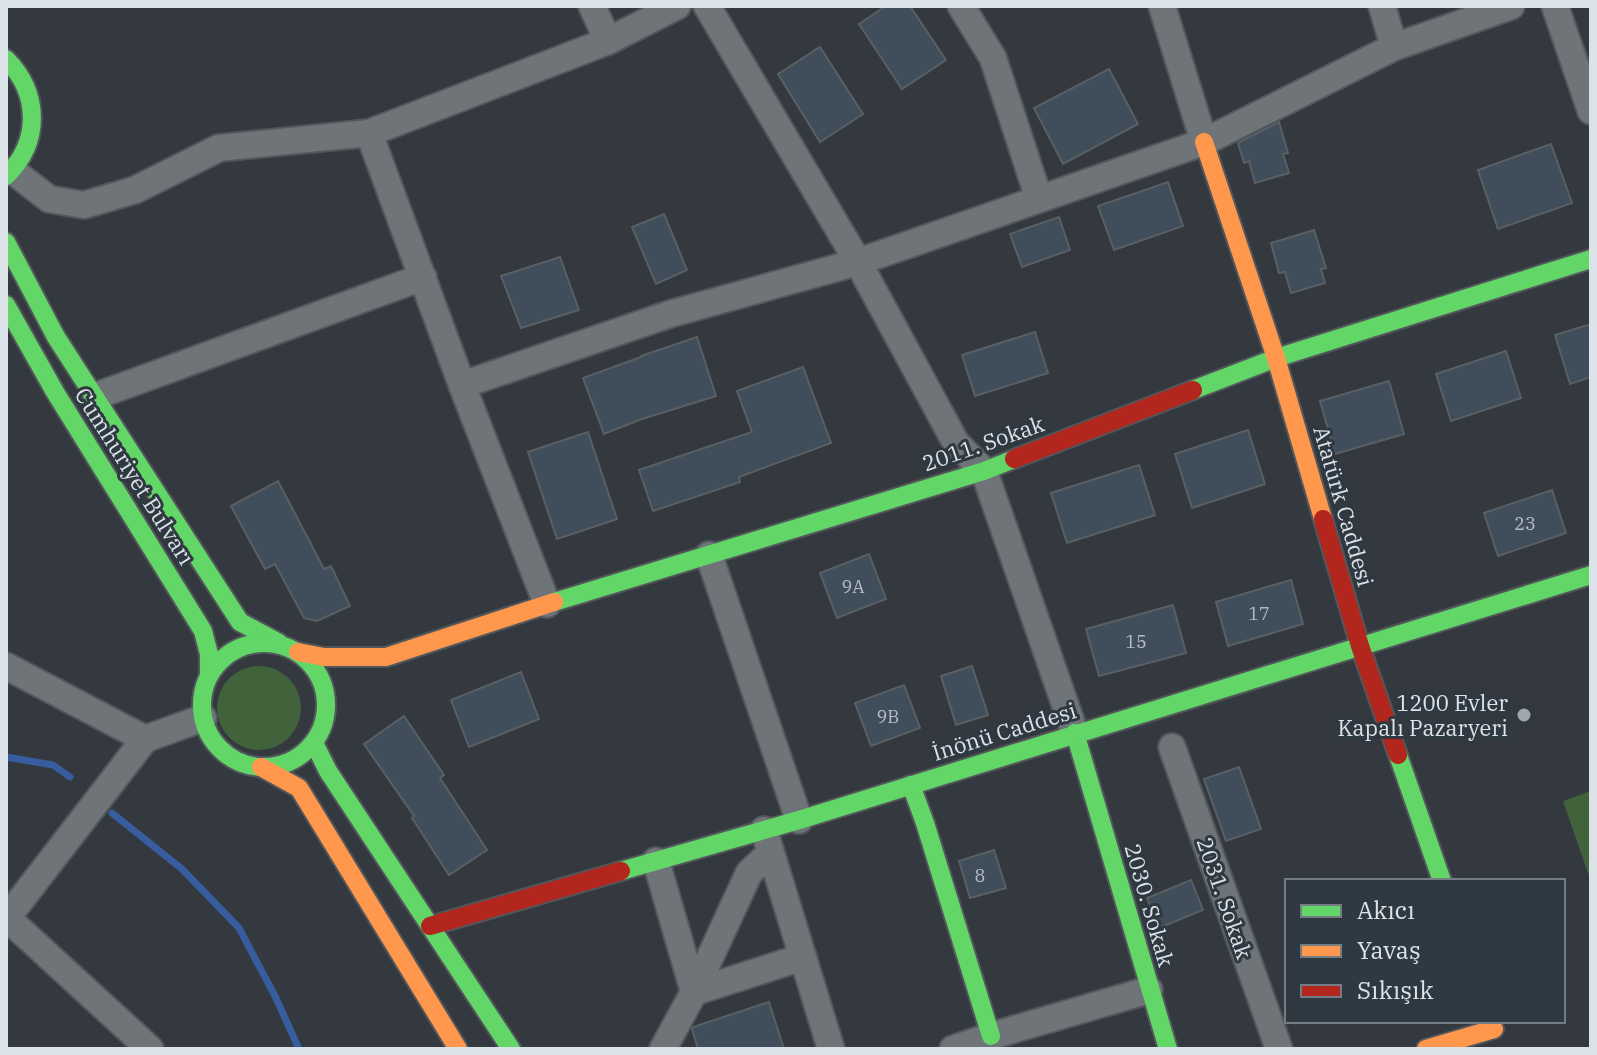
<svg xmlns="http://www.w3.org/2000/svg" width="1597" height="1055" font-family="'IBM Plex Serif',serif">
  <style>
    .green { fill: #41623b }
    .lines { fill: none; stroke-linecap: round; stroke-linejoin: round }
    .stream { stroke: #385d9e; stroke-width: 7 }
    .building { fill: #3f4e5a; stroke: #5a5f63; stroke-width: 2 }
    .street-casing { stroke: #52575b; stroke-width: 30 }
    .fast-casing { stroke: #52575b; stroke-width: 22 }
    .slow-casing { stroke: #52575b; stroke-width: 22 }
    .jam-casing { stroke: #52575b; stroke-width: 22 }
    .street { stroke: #6f7479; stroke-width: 26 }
    .fast { stroke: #63d668; stroke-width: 18 }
    .slow { stroke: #ff974d; stroke-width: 18 }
    .jam { stroke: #b3261e; stroke-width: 18 }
    .poi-dot { fill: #a1a8ac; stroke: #2f3942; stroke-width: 3 }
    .labels { text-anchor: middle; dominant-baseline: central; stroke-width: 6; stroke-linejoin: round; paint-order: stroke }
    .number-label { font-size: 18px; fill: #b5bec4 }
    .street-label { font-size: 22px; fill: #dce3e8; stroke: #2f3942 }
    .poi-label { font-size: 22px; fill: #dce3e8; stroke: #2f3942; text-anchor: end }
  </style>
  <rect width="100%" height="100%" fill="#33393e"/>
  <g class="green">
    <circle cx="259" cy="708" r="42"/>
    <polygon points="1591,791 1591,879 1590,879 1563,801"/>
  </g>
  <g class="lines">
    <g class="stream">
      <polyline points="6,757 53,765 70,777"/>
      <polyline points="112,813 182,869 239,928 276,998 299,1049"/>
    </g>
  </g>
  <g class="building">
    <polygon points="886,6 910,6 946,60 902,89 859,24"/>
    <polygon points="820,47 863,114 820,142 778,74"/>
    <polygon points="1109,69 1138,124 1063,164 1034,108"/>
    <polygon points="1279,122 1288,153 1283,154 1289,173 1255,183 1249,161 1244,163 1238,143"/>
    <polygon points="1551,144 1572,203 1498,229 1478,170"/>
    <polygon points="1168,182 1183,226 1114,250 1098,206"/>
    <polygon points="664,214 687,270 656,284 632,227"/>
    <polygon points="1059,217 1070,250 1022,267 1010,234"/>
    <polygon points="1314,230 1326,268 1321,269 1325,283 1291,293 1285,272 1279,273 1271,243"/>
    <polygon points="560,257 579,310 521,328 501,276"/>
    <polygon points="1591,324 1591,377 1570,384 1555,335"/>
    <polygon points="1035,332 1048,373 975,396 962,355"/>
    <polygon points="697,337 716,396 642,419 604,434 583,378 641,357 641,356"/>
    <polygon points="1506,351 1521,398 1451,421 1436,374"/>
    <polygon points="803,367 831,443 739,477 740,482 653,511 639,470 752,432 737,391"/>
    <polygon points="1389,381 1404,434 1335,454 1320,401"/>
    <polygon points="1248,430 1265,484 1192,508 1175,454"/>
    <polygon points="588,432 617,519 557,539 528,452"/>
    <polygon points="1139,465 1155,515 1067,543 1051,493"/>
    <polygon points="278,481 324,569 331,566 350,606 317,621 304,618 275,564 265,569 231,506"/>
    <polygon points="1552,490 1566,533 1498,556 1484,513"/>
    <polygon points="869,554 886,599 837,618 820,573"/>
    <polygon points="1291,580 1303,624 1228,646 1216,602"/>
    <polygon points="1173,605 1186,653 1099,676 1086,629"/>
    <polygon points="972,666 988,715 956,725 941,676"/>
    <polygon points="521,672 539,719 469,747 451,700"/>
    <polygon points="904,685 920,728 871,746 855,703"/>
    <polygon points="404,716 444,775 440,778 487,850 449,875 412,818 414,816 364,744"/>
    <polygon points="1239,767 1261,829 1226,841 1204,779"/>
    <polygon points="994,850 1006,888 970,898 959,861"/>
    <polygon points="1191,880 1203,910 1159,928 1147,898"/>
    <polygon points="769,1002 784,1049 698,1049 692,1029 693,1027"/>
  </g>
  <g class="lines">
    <g class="street-casing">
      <g id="street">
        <polyline points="592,6 608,41"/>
        <polyline points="707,6 858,262 956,443 984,471 1075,733"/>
        <polyline points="961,6 993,58 1039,199"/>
        <polyline points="1162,6 1204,142"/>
        <polyline points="1382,6 1394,47"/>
        <polyline points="1555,6 1591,111"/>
        <polyline points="369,133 462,385 547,604"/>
        <polyline points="13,171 49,199 84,205 135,190 219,148 369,133 608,41 677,6"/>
        <polyline points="462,385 670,314 858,262 1204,142 1394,47 1511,6"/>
        <polyline points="96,396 423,277"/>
        <polyline points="709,555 799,820"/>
        <polyline points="6,666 145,739"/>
        <polyline points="1172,747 1279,1049"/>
        <polyline points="764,830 831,1049"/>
        <polyline points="656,861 694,992 803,957"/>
        <polyline points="6,917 150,1049"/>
        <polyline points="6,919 145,739 203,718"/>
        <polyline points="663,1049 694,992 749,873 770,853"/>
        <polyline points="953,1049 991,1036 1149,990"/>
      </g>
    </g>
    <g class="fast-casing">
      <g id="fast">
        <path d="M6,59C40,93 41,142 6,176"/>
        <polyline points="6,242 56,337 240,622 279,643"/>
        <polyline points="6,305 55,392 203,631 209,654 209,676"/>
        <polyline points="1193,390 1276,358 1591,259"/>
        <polyline points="554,602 984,471 1014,459"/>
        <circle cx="264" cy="705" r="62"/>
        <polyline points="1075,733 1168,1049"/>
        <polyline points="314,743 328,771 511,1049"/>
        <polyline points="1398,755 1442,881"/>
        <polyline points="911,785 925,823 991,1036"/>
        <polyline points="621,871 799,820 1591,575"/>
      </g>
    </g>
    <g class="slow-casing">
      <g id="slow">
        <polyline points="1204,142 1276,358 1323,519"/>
        <polyline points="298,652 324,657 386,657 554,602"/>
        <polyline points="261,767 299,788 458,1049"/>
        <polyline points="1426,1049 1494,1029"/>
      </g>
    </g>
    <g class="jam-casing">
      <g id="jam">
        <polyline points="1014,459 1193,390"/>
        <polyline points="1323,519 1360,646 1398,755"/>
        <polyline points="430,926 621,871"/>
      </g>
    </g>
    <use href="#street" class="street"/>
    <use href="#fast" class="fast"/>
    <use href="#slow" class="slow"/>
    <use href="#jam" class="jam"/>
  </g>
  <circle class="poi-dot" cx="1524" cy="715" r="8"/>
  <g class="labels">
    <g class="number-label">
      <text x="1525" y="523">23</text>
      <text x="853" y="586">9A</text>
      <text x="1259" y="613">17</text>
      <text x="1136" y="641">15</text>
      <text x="888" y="716">9B</text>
      <text x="980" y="875">8</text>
    </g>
    <g class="street-label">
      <text transform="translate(983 443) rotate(-19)">2011. Sokak</text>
      <text transform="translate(135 476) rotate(58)">Cumhuriyet Bulvarı</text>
      <text transform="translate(1344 506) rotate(74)">Atatürk Caddesi</text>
      <text transform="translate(1004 731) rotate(-17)">İnönü Caddesi</text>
      <text transform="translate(1225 898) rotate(71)">2031. Sokak</text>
      <text transform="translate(1150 905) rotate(74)">2030. Sokak</text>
    </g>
    <g class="poi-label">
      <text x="1508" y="702">1200 Evler<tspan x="1508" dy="25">Kapalı Pazaryeri</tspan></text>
    </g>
  </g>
  <rect width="1597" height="1055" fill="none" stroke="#dce3e8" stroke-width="16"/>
  <rect x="1285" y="879" width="280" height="144" fill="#2f3942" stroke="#747d84" stroke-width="2"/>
  <rect x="1301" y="905" width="40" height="12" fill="#63d668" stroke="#747d84" stroke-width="2"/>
  <text x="1357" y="919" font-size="24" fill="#dce3e8">Akıcı</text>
  <rect x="1301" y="945" width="40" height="12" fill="#ff974d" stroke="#747d84" stroke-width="2"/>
  <text x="1357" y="959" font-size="24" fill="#dce3e8">Yavaş</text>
  <rect x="1301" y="985" width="40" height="12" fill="#b3261e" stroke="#747d84" stroke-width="2"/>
  <text x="1357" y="999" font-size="24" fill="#dce3e8">Sıkışık</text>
</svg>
